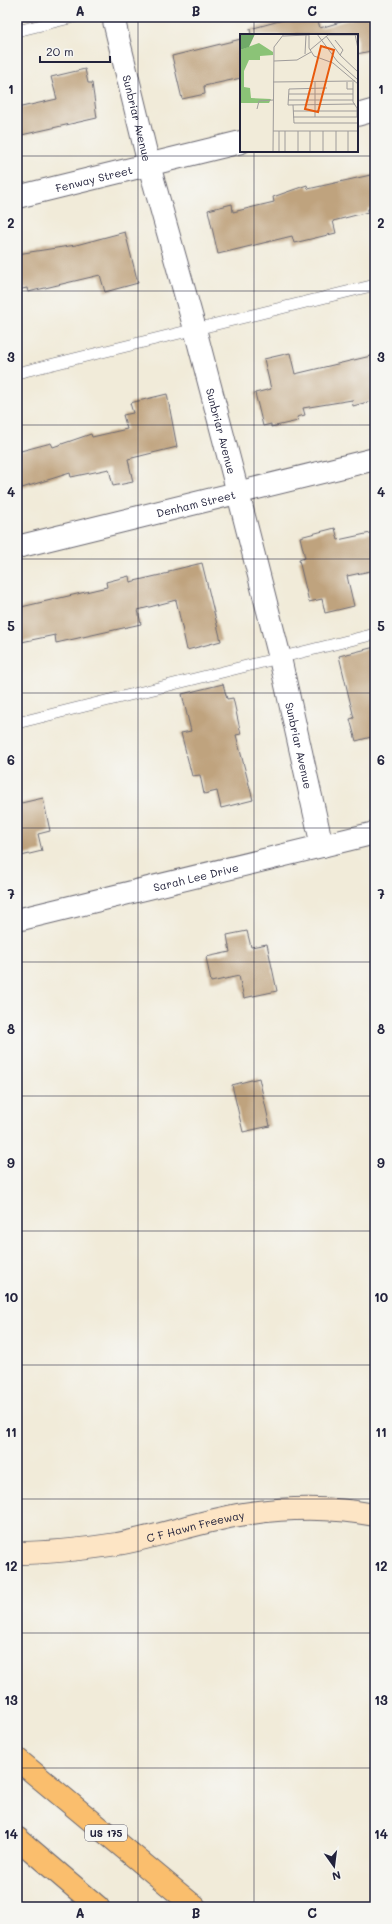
<svg xmlns="http://www.w3.org/2000/svg" width="392" height="1924" font-family="Mali,sans-serif">
  <style>
    .building { fill: #bfa37e }
    .lines { fill: none; stroke-linecap: round; stroke-linejoin: round }
    .lane-casing { stroke: #6a6872; stroke-width: 12 }
    .street-casing { stroke: #6a6872; stroke-width: 24 }
    .secondary-casing { stroke: #6a6872; stroke-width: 24 }
    .highway-casing { stroke: #6a6872; stroke-width: 24 }
    .lane { stroke: #fff; stroke-width: 11 }
    .street { stroke: #fff; stroke-width: 22 }
    .secondary { stroke: #fde5c5; stroke-width: 22 }
    .highway { stroke: #fabe6d; stroke-width: 22 }
    .grid { fill: none; stroke: #22223b; stroke-width: 1; stroke-opacity: 0.55 }
    .labels { text-anchor: middle; dominant-baseline: central; stroke-width: 4; stroke-linejoin: round; paint-order: stroke }
    .shield { fill: #f6f6f2; stroke: #626272; stroke-width: 1 }
    .shield-label { font-size: 10px; font-weight: bold; fill: #22223b }
    .street-label { font-size: 11px; fill: #22223b; stroke: #f6f6f2 }
    .inset-road { fill: none; stroke: #9e9b9a; stroke-width: 1 }
    .view { fill: #e8590c; fill-opacity: 0.15; stroke: #e8590c; stroke-width: 2 }
    .inset-edge { fill: none; stroke: #22223b; stroke-width: 2 }
    .neatline { fill: none; stroke: #22223b; stroke-width: 1.5 }
    .grid-label { font-size: 13px; text-anchor: middle; font-weight: bold; fill: #22223b }
  </style>
  <rect width="100%" height="100%" fill="#f6f6f2"/>
  <filter id="ink" filterUnits="userSpaceOnUse"><feTurbulence type="fractalNoise" baseFrequency=".025" numOctaves="2"/><feDisplacementMap in="SourceGraphic" scale="8" xChannelSelector="R" yChannelSelector="G"/><feConvolveMatrix kernelMatrix="1 2 1 2 8 2 1 2 1" color-interpolation-filters="sRGB"/></filter>
  <filter id="wash" filterUnits="userSpaceOnUse"><feTurbulence type="fractalNoise" baseFrequency=".012" numOctaves="4" result="noise"/><feDisplacementMap in="SourceGraphic" scale="16" xChannelSelector="R" yChannelSelector="G"/><feGaussianBlur stdDeviation="0.9" result="paint"/><feColorMatrix in="noise" values="0 0 0 0 0 0 0 0 0 0 0 0 0 0 0 0 0 1.4 0 .05"/><feComposite in="paint" operator="in"/></filter>
  <g filter="url(#wash)">
    <rect width="100%" height="100%" fill="#f1ebd9"/>
    <g id="blocks">
      <g class="building">
        <polygon points="294,17 317,17 320,28 358,17 375,17 375,50 357,54 357,35 251,35 250,29"/>
        <polygon points="241,39 241,78 204,86 205,94 182,99 172,56"/>
        <polygon points="85,69 88,83 92,83 97,118 17,136 17,108 57,99 51,77"/>
        <polygon points="375,174 375,207 368,209 368,212 333,221 336,233 294,243 292,236 218,254 208,210 232,204 233,212 274,202 273,197 307,185 308,189"/>
        <polygon points="125,232 138,283 105,292 100,275 28,292 27,288 17,290 17,254 76,245"/>
        <polygon points="290,353 295,374 375,355 375,400 353,406 352,400 303,408 305,415 297,417 298,421 271,427 271,424 263,426 255,393 271,389 264,359"/>
        <polygon points="167,394 177,447 128,459 133,482 113,486 109,469 71,477 70,473 22,488 21,485 17,486 17,452 51,443 53,447 91,434 92,437 127,429 123,415 133,413 130,403"/>
        <polygon points="335,528 338,540 375,532 375,570 347,576 354,606 325,613 322,599 309,602 299,560 305,558 300,537"/>
        <polygon points="202,563 221,641 187,650 176,600 138,610 141,624 56,643 55,635 17,643 17,608 107,587 106,582 129,576 130,582 169,573 169,571"/>
        <polygon points="375,647 375,736 356,741 350,719 354,718 339,656"/>
        <polygon points="223,684 227,699 233,698 241,734 236,735 253,800 221,808 217,791 204,794 200,775 192,776 181,733 191,731 182,694"/>
        <polygon points="43,798 50,831 38,834 42,851 17,857 17,804"/>
        <polygon points="247,931 251,947 267,944 277,991 244,998 239,976 211,982 206,957 230,952 227,935"/>
        <polygon points="259,1078 270,1126 243,1132 232,1085"/>
      </g>
    </g>
  </g>
  <g filter="url(#ink)">
    <use href="#blocks" fill-opacity="0" stroke="#6a6872" stroke-width="1"/>
    <g class="lines">
      <g class="lane-casing">
        <g id="lane">
          <polyline points="17,31 74,17"/>
          <polyline points="17,373 375,285"/>
          <polyline points="17,723 375,634"/>
        </g>
      </g>
      <g class="street-casing">
        <g id="street">
          <path id="s1" d="M113,17L149,165L195,329L238,493L280,658L322,846"/>
          <polyline points="357,115 375,110"/>
          <path id="s2" d="M17,197L241,142"/>
          <path id="s3" d="M17,547L375,459"/>
          <path id="s4" d="M17,920L375,833"/>
        </g>
      </g>
      <g class="secondary-casing">
        <g id="secondary">
          <path id="s5" d="M17,1553C51,1553 84,1549 117,1544C162,1536 206,1519 251,1513C292,1507 334,1507 375,1515"/>
        </g>
      </g>
      <g class="highway-casing">
        <g id="highway">
          <polyline points="17,1759 195,1907"/>
          <polyline points="17,1838 98,1907"/>
        </g>
      </g>
      <use href="#lane" class="lane"/>
      <use href="#street" class="street"/>
      <use href="#secondary" class="secondary"/>
      <use href="#highway" class="highway"/>
    </g>
  </g>
  <path class="grid" d="M138,17V1907M254,17V35M254,151V1907M17,156H375M17,291H375M17,425H375M17,559H375M17,693H375M17,828H375M17,962H375M17,1096H375M17,1231H375M17,1365H375M17,1499H375M17,1633H375M17,1768H375"/>
  <g class="labels">
    <rect class="shield" x="85" y="1825" width="42" height="16" rx="3"/>
    <g class="shield-label">
      <text x="106" y="1833">US 175</text>
    </g>
    <g class="street-label">
      <text stroke="none"><textPath href="#s1" startOffset="104">Sunbriar Avenue</textPath></text>
      <text stroke="none"><textPath href="#s2" startOffset="79">Fenway Street</textPath></text>
      <text stroke="none"><textPath href="#s1" startOffset="428">Sunbriar Avenue</textPath></text>
      <text stroke="none"><textPath href="#s3" startOffset="184">Denham Street</textPath></text>
      <text stroke="none"><textPath href="#s1" startOffset="752">Sunbriar Avenue</textPath></text>
      <text stroke="none"><textPath href="#s4" startOffset="184">Sarah Lee Drive</textPath></text>
      <text stroke="none"><textPath href="#s5" startOffset="181">C F Hawn Freeway</textPath></text>
    </g>
  </g>
  <g transform="translate(240 34)">
    <rect width="118" height="118" fill="#f1ebd9"/>
    <path d="M19,9L33,18V21L20,22V26H9L4,37V53L10,54L11,64L31,65L29,69H0V16Z" fill="#8bc377"/>
    <path d="M0,0H15L9,13L0,16Z" fill="#70a968"/>
    <path class="inset-road" d="M69,0V14L74,22L93,29L118,50M77,0L97,27L118,46M115,0L118,15M43,2L69,1M86,2L100,21L118,38M95,6L103,16L100,21M70,16L88,1H118M65,20L66,1M34,27L57,26L71,18M33,48L115,47M107,48V55H113M113,48V68L117,74V83M87,54L49,55L48,71L115,70M49,60H113M48,66H113M53,71L54,89H118M17,75L19,67L33,66M53,77H118M53,83H118M75,83V48M33,97H118M33,118L34,13L44,0M39,118V97M45,118V97M58,118V97M70,118V97M83,118V97M96,118V97M108,118V97"/>
    <path class="view" d="M81,12L94,16L78,78L65,75Z"/>
    <rect width="118" height="118" class="inset-edge"/>
  </g>
  <rect width="392" height="1924" fill="none" stroke="#f6f6f2" stroke-width="44"/>
  <g transform="translate(334 1866) rotate(166)" stroke="#f6f6f2" stroke-width="3" paint-order="stroke">
  <path d="M0-3L7 15L0 10L-7 15Z" fill="#22223b"/>
  <text y="-6" font-size="11" font-weight="bold" text-anchor="middle" fill="#22223b">N</text>
  </g>
  <path d="M40 56v6h70v-6" fill="none" stroke="#22223b" stroke-width="2"/>
  <text x="46" y="56" font-size="12" fill="#22223b" stroke="#f6f6f2" stroke-width="3" paint-order="stroke">20 m</text>
  <rect x="22" y="22" width="348" height="1880" class="neatline"/>
  <g class="grid-label">
    <text x="80" y="16">A</text>
    <text x="196" y="16">B</text>
    <text x="312" y="16">C</text>
    <text x="11" y="94">1</text>
    <text x="381" y="94">1</text>
    <text x="11" y="228">2</text>
    <text x="381" y="228">2</text>
    <text x="11" y="362">3</text>
    <text x="381" y="362">3</text>
    <text x="11" y="497">4</text>
    <text x="381" y="497">4</text>
    <text x="11" y="631">5</text>
    <text x="381" y="631">5</text>
    <text x="11" y="765">6</text>
    <text x="381" y="765">6</text>
    <text x="11" y="899">7</text>
    <text x="381" y="899">7</text>
    <text x="11" y="1034">8</text>
    <text x="381" y="1034">8</text>
    <text x="11" y="1168">9</text>
    <text x="381" y="1168">9</text>
    <text x="11" y="1302">10</text>
    <text x="381" y="1302">10</text>
    <text x="11" y="1437">11</text>
    <text x="381" y="1437">11</text>
    <text x="11" y="1571">12</text>
    <text x="381" y="1571">12</text>
    <text x="11" y="1705">13</text>
    <text x="381" y="1705">13</text>
    <text x="11" y="1839">14</text>
    <text x="381" y="1839">14</text>
    <text x="80" y="1918">A</text>
    <text x="196" y="1918">B</text>
    <text x="312" y="1918">C</text>
  </g>
</svg>
